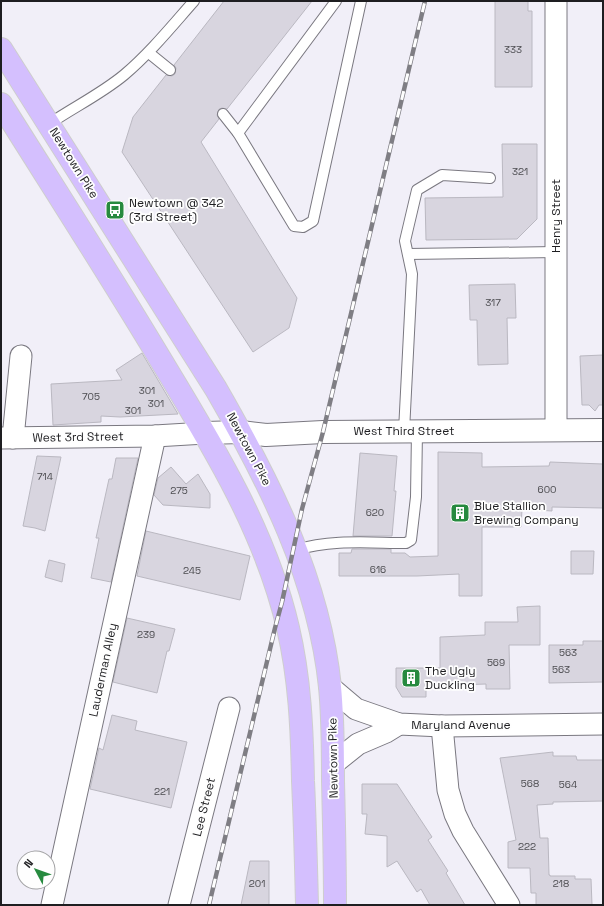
<svg xmlns="http://www.w3.org/2000/svg" width="604" height="906" font-family="'Space Grotesk',sans-serif">
  <style>
    .building { fill: #d8d5df; stroke: #bab8c1 }
    .lines { fill: none; stroke-linecap: round; stroke-linejoin: round }
    .service-casing { stroke: #7a7880; stroke-width: 12 }
    .minor-casing { stroke: #7a7880; stroke-width: 23 }
    .secondary-casing { stroke: #7a7880; stroke-width: 24 }
    .primary-casing { stroke: #cecece; stroke-width: 24 }
    .service { stroke: #fff; stroke-width: 10 }
    .minor { stroke: #fff; stroke-width: 21 }
    .secondary { stroke: #fff; stroke-width: 22 }
    .primary { stroke: #d4bffe; stroke-width: 22 }
    .rail-casing { stroke: #7f7e84; stroke-width: 4.5 }
    .rail { stroke: #fefefe; stroke-width: 3; stroke-dasharray: 9; stroke-linecap: butt }
    .labels { text-anchor: middle; dominant-baseline: central; stroke-width: 3.5; stroke-linejoin: round; paint-order: stroke }
    .number-label { font-size: 10px; fill: #4c4c50 }
    .street-label { font-size: 12px; fill: #1e1e21; stroke: #fefefe }
    .poi-label { font-size: 12px; fill: #1e1e21; stroke: #fefefe; text-anchor: start }
  </style>
  <rect width="100%" height="100%" fill="#f1eff8"/>
  <g class="building">
    <polygon points="224,1 312,1 227,109 222,108 219,109 217,115 219,119 201,142 297,298 289,328 253,352 122,152 133,117 166,75 172,76 175,74 176,68 174,65"/>
    <polygon points="495,1 528,1 528,11 532,11 532,87 495,87"/>
    <polygon points="502,144 537,144 537,219 517,239 426,240 425,198 503,197"/>
    <polygon points="515,284 516,318 507,318 508,364 478,365 477,320 470,320 469,285"/>
    <polygon points="142,353 178,414 120,417 101,416 101,422 53,425 51,384 122,380 116,370"/>
    <polygon points="603,355 603,405 599,405 595,411 589,405 582,405 580,356"/>
    <polygon points="438,452 482,453 482,467 549,466 550,462 603,464 603,508 552,507 552,511 522,509 521,527 482,527 482,596 459,596 459,574 417,576 339,576 339,553 351,553 352,549 391,549 391,553 405,553 410,557 438,556"/>
    <polygon points="360,453 397,456 394,491 396,491 392,536 353,536"/>
    <polygon points="37,456 61,457 45,531 35,528 23,526"/>
    <polygon points="116,458 138,458 111,582 91,578 99,538 96,538 109,479 112,479"/>
    <polygon points="171,467 186,484 198,474 210,494 210,508 163,505 154,495 158,478"/>
    <polygon points="146,531 250,556 240,600 137,576"/>
    <polygon points="571,551 594,551 593,574 571,574"/>
    <polygon points="49,560 65,564 62,582 45,577"/>
    <polygon points="540,606 540,645 509,645 510,689 486,689 486,684 426,686 426,697 402,697 396,687 396,668 440,668 440,637 485,635 485,622 518,622 517,607"/>
    <polygon points="127,618 175,629 169,651 167,651 157,693 113,682"/>
    <polygon points="583,641 603,641 603,682 549,683 549,645 583,645"/>
    <polygon points="112,715 137,721 135,730 187,742 171,808 90,789 99,748 103,750"/>
    <polygon points="553,752 553,756 576,756 577,760 603,760 603,801 553,802 553,804 537,805 540,838 548,838 549,875 550,875 550,876 575,876 575,879 591,879 592,905 536,905 536,893 531,893 530,868 508,868 508,842 516,840 500,758"/>
    <polygon points="362,784 397,784 432,837 428,840 448,871 446,873 465,905 430,905 421,889 417,892 397,861 387,867 387,836 365,834 367,814 362,814"/>
    <polygon points="250,861 269,861 269,905 241,905"/>
  </g>
  <g class="lines">
    <g class="service-casing">
      <g id="service">
        <polyline points="336,1 238,133 294,226 303,227 313,221 361,1"/>
        <polyline points="149,53 170,70"/>
        <polyline points="223,114 238,133"/>
        <path d="M49,124C74,107 101,94 124,75C150,53 171,27 194,1"/>
        <polyline points="408,254 556,252"/>
        <polyline points="404,431 412,274 405,241 417,190 442,175 490,178"/>
        <path d="M296,550C332,539 370,543 406,543L411,540L416,497L417,431"/>
      </g>
    </g>
    <g class="minor-casing">
      <g id="minor">
        <polyline points="556,430 556,1"/>
        <polyline points="1,438 155,436 205,433"/>
        <polyline points="13,438 21,356"/>
        <polyline points="330,687 356,709 399,724 442,726 603,724"/>
        <polyline points="442,726 448,790 455,814 463,831 509,905"/>
        <polyline points="333,764 358,744 386,732 399,724"/>
        <polyline points="52,905 155,436"/>
        <polyline points="179,905 229,708"/>
      </g>
    </g>
    <g class="secondary-casing">
      <polyline id="secondary" points="205,433 241,432 266,435 323,432 603,430"/>
    </g>
    <g class="primary-casing">
      <g id="primary">
        <path d="M1,49L216,389C269,481 319,579 330,687C333,718 333,749 333,781C334,822 335,864 335,905"/>
        <path d="M1,104C55,190 110,275 162,362C213,446 266,532 288,628C300,679 302,730 303,781C305,823 306,864 307,905"/>
      </g>
    </g>
    <use href="#service" class="service"/>
    <use href="#minor" class="minor"/>
    <use href="#secondary" class="secondary"/>
    <use href="#primary" class="primary"/>
    <g class="rail-casing">
      <polyline id="rail" points="209,905 275,628 282,602 302,509 323,432 425,1"/>
    </g>
    <use href="#rail" class="rail"/>
  </g>
  <defs>
    <g id="bus-square" transform="scale(1)"><rect x="-9" y="-9" width="18" height="18" rx="4" fill="#268a3f" stroke="#fefefe"/><path d="M-5-6H5V4H4V6H2V4H-2V6H-4V4H-5ZM-3.5-4V0h7V-4ZM-3.5 1.2v1.5H-2V1.2ZM2 1.2v1.5H3.5V1.2Z" fill="#fff"/></g>
    <g id="building-square" transform="scale(1)"><rect x="-9" y="-9" width="18" height="18" rx="4" fill="#268a3f" stroke="#fefefe"/><path d="M-4-6H4V6H1V3H-1V6H-4ZM-2.5-4.3h1.7v1.8h-1.7ZM.8-4.3h1.7v1.8H.8ZM-2.5-1h1.7V.8h-1.7ZM.8-1h1.7V.8H.8Z" fill="#fff"/></g>
  </defs>
  <g fill-rule="evenodd">
    <use href="#bus-square" x="115" y="210"/>
    <use href="#building-square" x="460" y="513"/>
    <use href="#building-square" x="411" y="678"/>
  </g>
  <g class="labels">
    <g class="number-label">
      <text x="513" y="49">333</text>
      <text x="520" y="171">321</text>
      <text x="493" y="302">317</text>
      <text x="147" y="390">301</text>
      <text x="91" y="396">705</text>
      <text x="156" y="403">301</text>
      <text x="133" y="410">301</text>
      <text x="45" y="476">714</text>
      <text x="547" y="489">600</text>
      <text x="179" y="490">275</text>
      <text x="375" y="512">620</text>
      <text x="378" y="569">616</text>
      <text x="192" y="570">245</text>
      <text x="146" y="634">239</text>
      <text x="568" y="652">563</text>
      <text x="496" y="662">569</text>
      <text x="561" y="669">563</text>
      <text x="530" y="783">568</text>
      <text x="568" y="784">564</text>
      <text x="162" y="791">221</text>
      <text x="527" y="846">222</text>
      <text x="257" y="883">201</text>
      <text x="561" y="883">218</text>
    </g>
    <g class="street-label">
      <text transform="translate(74 163) rotate(58)">Newtown Pike</text>
      <text transform="translate(556 216) rotate(-90)">Henry Street</text>
      <text x="404" y="431">West Third Street</text>
      <text transform="translate(78 437) rotate(-1)">West 3rd Street</text>
      <text transform="translate(249 449) rotate(62)">Newtown Pike</text>
      <text transform="translate(103 670) rotate(-78)">Lauderman Alley</text>
      <text x="461" y="725">Maryland Avenue</text>
      <text transform="translate(333 758) rotate(-91)">Newtown Pike</text>
      <text transform="translate(204 807) rotate(-76)">Lee Street</text>
    </g>
    <g class="poi-label">
      <text x="129" y="203">Newtown @ 342<tspan x="129" dy="14">(3rd Street)</tspan></text>
      <text x="474" y="506">Blue Stallion<tspan x="474" dy="14">Brewing Company</tspan></text>
      <text x="425" y="671">The Ugly<tspan x="425" dy="14">Duckling</tspan></text>
    </g>
  </g>
  <rect width="604" height="906" fill="none" stroke="#1e1e21" stroke-width="4"/>
  <g transform="translate(36 870) rotate(311)"><circle r="19" fill="#fefefe" stroke="#a4a4a6"/>
  <path d="M0-3L7 15L0 10L-7 15Z" fill="#268a3f"/>
  <text y="-6" font-size="11" font-weight="bold" text-anchor="middle" fill="#1e1e21">N</text>
  </g>
</svg>
